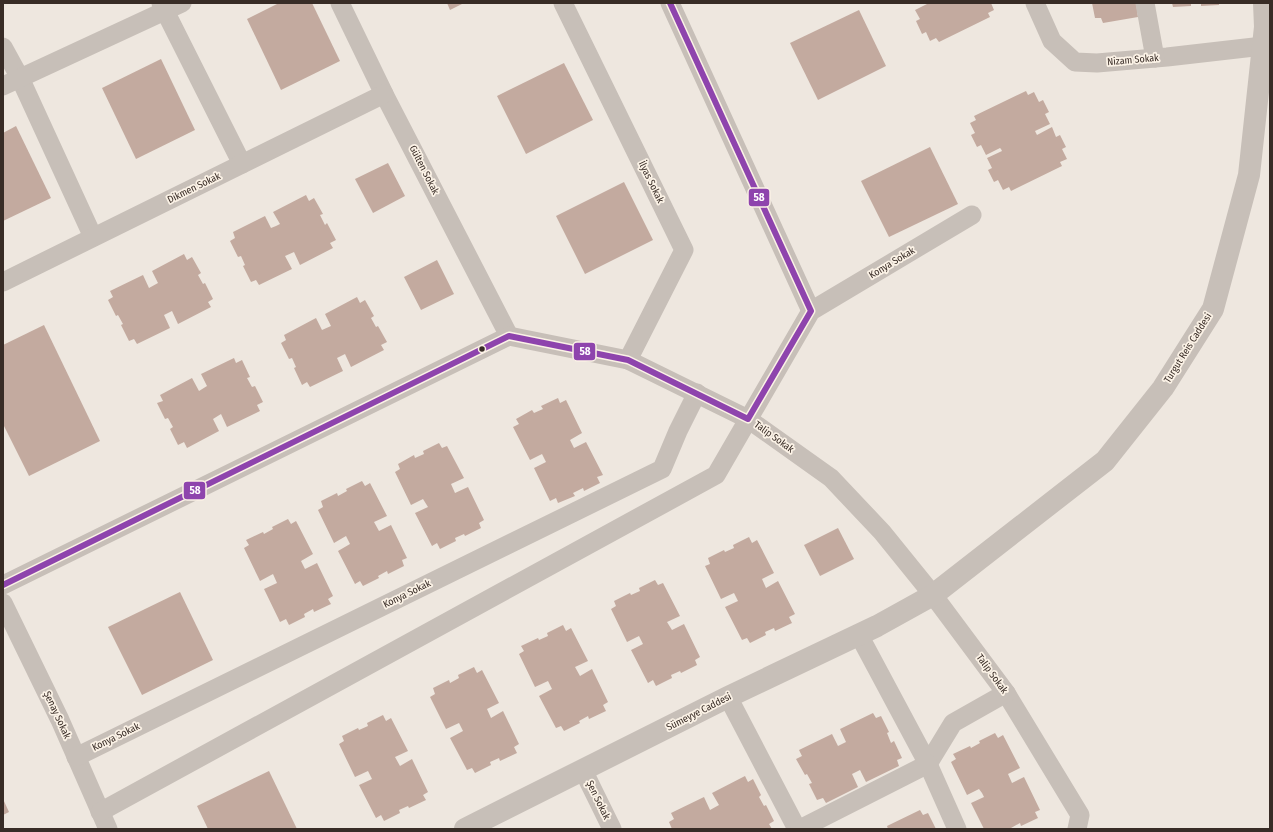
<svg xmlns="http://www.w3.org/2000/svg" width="1273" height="832" font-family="'Fira Sans Condensed',sans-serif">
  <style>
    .building { fill: #c3aa9f }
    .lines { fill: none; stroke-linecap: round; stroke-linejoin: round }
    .minor { stroke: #c7bfb8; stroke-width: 19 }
    .tertiary { stroke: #c7bfb8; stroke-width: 22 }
    .bus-1-casing { stroke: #fbf2e6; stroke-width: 9 }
    .bus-1 { stroke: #8e44ad; stroke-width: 6 }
    .bus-dot { fill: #382c26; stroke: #fbf2e6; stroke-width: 1.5 }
    .labels { text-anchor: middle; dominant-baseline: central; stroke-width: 3.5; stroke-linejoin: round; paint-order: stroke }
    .street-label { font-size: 10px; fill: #382c26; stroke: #fbf2e6 }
    .line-badge { stroke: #fbf2e6; stroke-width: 1.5 }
    .badge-label { font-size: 11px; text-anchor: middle; font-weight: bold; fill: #fff }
  </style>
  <rect width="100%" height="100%" fill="#eee7df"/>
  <g class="building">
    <polygon points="279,3 312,3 340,61 281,90 247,19"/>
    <polygon points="447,3 464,3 450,10"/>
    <polygon points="929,3 991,3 994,10 988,13 990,17 939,42 936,38 930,41 926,32 922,34 916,21 920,19 915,10"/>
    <polygon points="1092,3 1136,3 1138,17 1103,23 1101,18 1095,18"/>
    <polygon points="1172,3 1191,3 1191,6 1173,7"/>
    <polygon points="1201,3 1219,3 1219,5 1201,6"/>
    <polygon points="859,10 886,66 818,100 790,43"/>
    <polygon points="161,59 195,130 136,159 102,88"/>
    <polygon points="564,63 593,120 526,154 497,96"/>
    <polygon points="1026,91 1028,95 1034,92 1039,102 1043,100 1049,112 1045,114 1050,124 1035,131 1037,135 1052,127 1056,137 1060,135 1066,147 1062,149 1067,159 1060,162 1062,166 1011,191 1009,187 1003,190 998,180 994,182 988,170 992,168 987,158 1002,151 1001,149 1000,148 986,155 981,145 977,147 971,135 975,133 970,123 976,120 974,116"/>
    <polygon points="16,126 51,198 3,221 3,133"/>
    <polygon points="930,147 958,204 889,237 861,181"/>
    <polygon points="388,163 405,196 373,213 355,179"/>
    <polygon points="624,182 653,240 585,274 556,216"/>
    <polygon points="306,195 309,201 314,198 323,214 320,215 325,225 327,223 336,240 330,243 333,248 300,265 294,252 285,256 292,269 259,285 256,280 251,282 243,266 245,265 241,256 238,257 230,241 235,238 233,232 265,216 271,228 276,226 280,224 273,212"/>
    <polygon points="184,254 187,260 192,257 201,273 198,275 203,284 205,283 213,299 208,302 211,307 178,324 172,311 164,315 170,328 137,344 134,339 129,341 121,325 123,324 118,315 116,316 108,300 113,297 110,291 143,275 149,288 158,283 152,271"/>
    <polygon points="437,260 454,294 421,310 404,277"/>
    <polygon points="357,297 360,303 365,300 374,316 371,318 376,327 378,326 387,342 381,345 384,350 351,367 345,354 337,358 343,371 310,387 307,382 302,385 294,368 296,367 292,358 289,359 281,343 286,340 284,335 316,318 322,330 331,326 325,314"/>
    <polygon points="44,325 100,441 29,476 3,424 3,345"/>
    <polygon points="234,358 236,363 242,360 250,377 247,378 252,387 255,386 263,402 257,405 260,411 227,427 221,414 213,419 219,431 187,448 184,442 178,445 170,429 173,427 168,418 165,419 157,403 163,401 160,395 192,378 199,391 207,386 201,374"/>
    <polygon points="558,398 560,403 566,400 582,433 570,440 574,448 586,442 603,475 597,477 600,483 584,491 583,488 573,493 575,496 558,503 556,498 550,501 534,468 546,462 542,454 530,460 513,427 519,424 516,419 532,410 534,413 543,409 541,406"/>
    <polygon points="439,443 442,448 447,446 464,478 451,484 455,493 468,487 484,520 479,523 481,528 465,536 464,534 455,538 456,541 440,549 437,543 432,546 415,513 428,507 423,499 411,505 395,472 400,469 398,464 414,455 415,458 424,454 423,451"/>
    <polygon points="362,481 365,486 370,483 387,516 374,522 379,531 391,525 407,558 402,560 404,566 388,574 387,571 378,576 379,578 363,586 360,581 355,584 338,551 350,544 346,536 334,543 318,510 323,507 321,501 337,493 338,496 347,491 346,489"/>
    <polygon points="288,519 291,524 296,521 313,554 301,561 305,569 317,563 333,596 328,599 331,604 314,612 313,609 304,614 305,617 289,625 286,619 280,622 264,589 277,583 273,574 260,581 244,548 249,545 246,540 263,532 264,534 273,529 272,527"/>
    <polygon points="838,528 854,559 820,576 804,545"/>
    <polygon points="749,537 752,543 757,540 774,573 762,579 766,588 778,581 795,614 789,617 792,623 775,631 774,628 765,632 766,635 750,643 747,638 742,640 725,607 738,601 734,593 721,599 705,566 710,564 708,558 724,550 725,552 734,548 733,545"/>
    <polygon points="655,580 658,585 663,583 680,616 667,622 672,630 684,624 700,657 695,660 697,665 681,673 680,671 671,675 672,678 656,686 653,680 648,683 631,650 643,644 639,636 627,642 611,609 616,606 614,601 630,593 631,595 640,591 639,588"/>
    <polygon points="180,592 213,660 142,695 108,627"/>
    <polygon points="563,625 566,631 571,628 588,661 575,667 580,676 592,669 608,702 603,705 606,711 589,719 588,716 579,721 580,723 564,731 561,726 556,728 539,696 552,689 548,681 535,687 519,654 524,651 521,646 538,638 539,640 548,636 547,633"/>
    <polygon points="474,667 477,673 482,670 499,703 487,709 491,718 503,711 519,744 514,747 517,753 500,761 499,758 490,762 491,765 475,773 472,768 467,770 450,738 463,731 459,723 446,729 430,697 435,694 433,688 449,680 450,683 459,678 458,675"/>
    <polygon points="873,713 876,718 881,716 889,732 887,733 891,743 894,741 902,758 897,760 899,766 866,782 860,770 852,774 858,787 826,803 823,798 817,800 809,784 812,783 807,774 805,775 796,759 802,756 799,750 832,734 838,746 846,742 840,729"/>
    <polygon points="383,715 386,721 391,718 408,751 395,757 400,766 412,759 428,792 423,795 426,800 409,808 408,806 399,810 400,813 384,821 381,815 376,818 359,785 372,779 368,771 355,777 339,744 344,741 342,736 358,728 359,730 368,726 367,723"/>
    <polygon points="995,733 998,738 1003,735 1020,768 1008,774 1012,783 1024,777 1040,810 1035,812 1038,818 1021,826 1020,823 1011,828 1011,829 984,829 971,803 984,797 982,793 979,789 967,795 951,762 956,759 953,754 970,746 971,748 980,743 979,741"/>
    <polygon points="269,771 297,829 208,829 197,806"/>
    <polygon points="745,776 748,782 753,779 761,795 759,797 764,806 766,805 774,821 769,824 772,829 672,829 669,822 674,819 671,813 704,797 710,810 719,805 712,793"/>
    <polygon points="3,799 9,812 3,815"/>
    <polygon points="920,810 923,815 928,813 936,829 888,829 887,826"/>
  </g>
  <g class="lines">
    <g class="minor">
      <polyline points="161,3 242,164"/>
      <polyline points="340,3 384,94 509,336"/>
      <polyline points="563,3 684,250 628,360"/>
      <polyline points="670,3 811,311"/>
      <polyline points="1035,3 1052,41 1075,62 1097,63 1167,57 1263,46"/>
      <polyline points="1145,3 1155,58"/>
      <polyline points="3,47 20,78 93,237"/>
      <polyline points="3,86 182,3"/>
      <polyline points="3,282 384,94"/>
      <polyline points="3,585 509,336 628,360 748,419 831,478 882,532 933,595 1006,693 1080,815 1077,829"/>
      <polyline points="3,603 60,720 108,829"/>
      <polyline points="859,635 928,764 953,723 1006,693"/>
      <polyline points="728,697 797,829"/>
      <polyline points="76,757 662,469 678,431 697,393"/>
      <polyline points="583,770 612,829"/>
      <polyline points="100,812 716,475 811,311 972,215"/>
      <polyline points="800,829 928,764 957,829"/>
    </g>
    <polyline class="tertiary" points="465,829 728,697 877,626 933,595 1105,461 1163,388 1213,309 1249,175 1265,27 1264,3"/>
    <g class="bus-1-casing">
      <polyline id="bus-1" points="3,585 509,336 628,360 748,419 811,311 670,3"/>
    </g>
    <use href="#bus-1" class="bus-1"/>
  </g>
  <circle class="bus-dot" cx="482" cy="349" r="3.5"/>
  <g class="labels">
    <g class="street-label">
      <text transform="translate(1133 60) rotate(-5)">Nizam Sokak</text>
      <text transform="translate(424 170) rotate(63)">Gülten Sokak</text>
      <text transform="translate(651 182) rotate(64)">İlyas Sokak</text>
      <text transform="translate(194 188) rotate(-26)">Dikmen Sokak</text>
      <text transform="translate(892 263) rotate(-31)">Konya Sokak</text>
      <text transform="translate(1188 348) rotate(-58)">Turgut Reis Caddesi</text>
      <text transform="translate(774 437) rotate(36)">Talip Sokak</text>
      <text transform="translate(407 594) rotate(-26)">Konya Sokak</text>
      <text transform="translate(992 674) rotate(54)">Talip Sokak</text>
      <text transform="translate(699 712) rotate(-27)">Sümeyye Caddesi</text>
      <text transform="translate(57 715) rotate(65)">Şenay Sokak</text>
      <text transform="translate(116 737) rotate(-26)">Konya Sokak</text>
      <text transform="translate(598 800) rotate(64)">Şen Sokak</text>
    </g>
  </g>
  <g class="line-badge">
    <rect x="748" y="188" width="22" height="19" rx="4" fill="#8e44ad"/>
    <rect x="573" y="342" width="23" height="19" rx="4" fill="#8e44ad"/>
    <rect x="183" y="481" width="23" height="19" rx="4" fill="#8e44ad"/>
  </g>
  <g class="badge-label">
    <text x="759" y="201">58</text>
    <text x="585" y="355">58</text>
    <text x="195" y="494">58</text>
  </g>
  <rect width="1273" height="832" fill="none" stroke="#382c26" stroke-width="8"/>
</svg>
